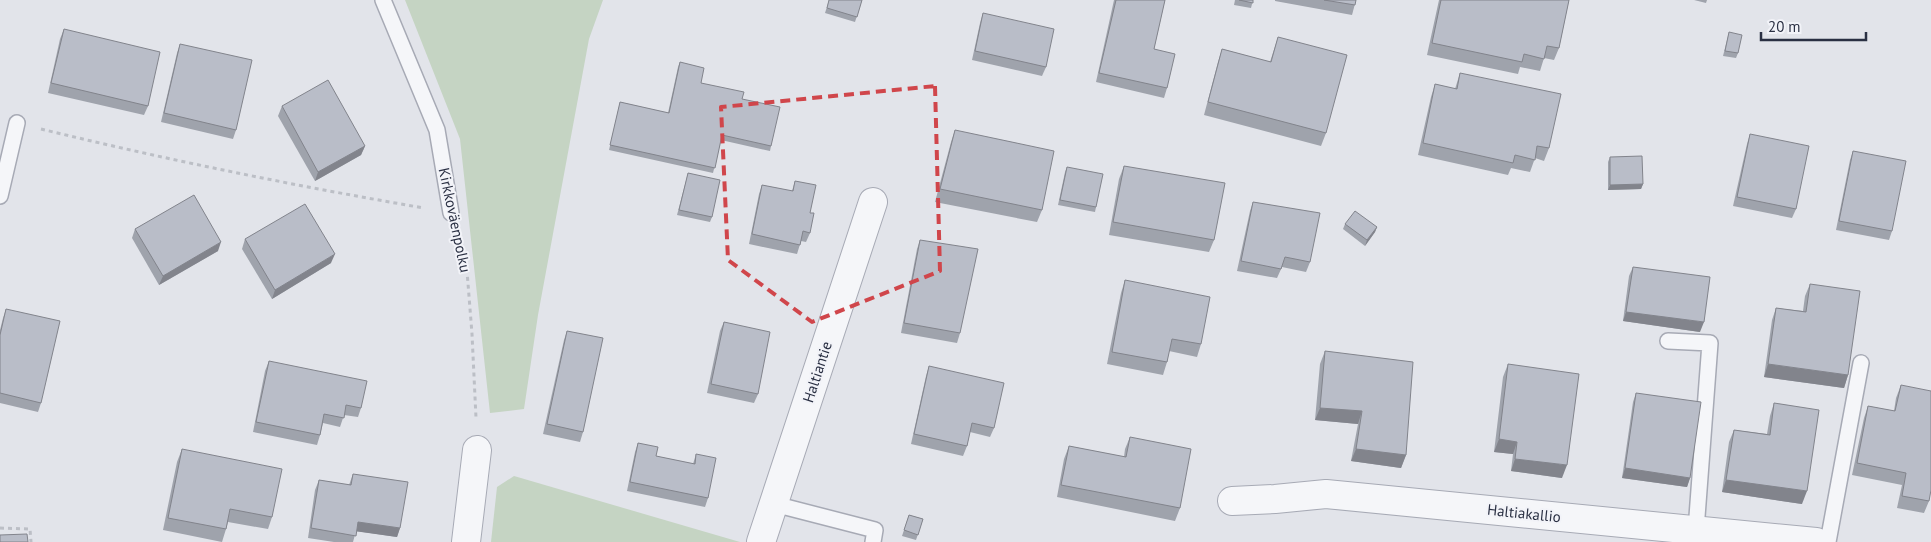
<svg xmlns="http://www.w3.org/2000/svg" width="1931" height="542" font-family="'PT Sans',sans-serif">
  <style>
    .green { fill: #c5d4c3 }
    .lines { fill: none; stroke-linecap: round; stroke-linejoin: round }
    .lane-casing { stroke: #a7aab5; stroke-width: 18 }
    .street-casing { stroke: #a7aab5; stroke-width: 30 }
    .path { stroke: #bcbfc6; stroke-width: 3; stroke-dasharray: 4 4; stroke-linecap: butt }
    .lane { stroke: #f5f6f9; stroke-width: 15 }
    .street { stroke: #f5f6f9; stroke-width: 28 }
    .wall { fill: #9fa3ac }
    .shaded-wall { fill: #82848c }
    .building { fill: #b9bdc8; stroke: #82848c }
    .marked { fill: none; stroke: #d0464b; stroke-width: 4; stroke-dasharray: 10 6; stroke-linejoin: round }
    .labels { text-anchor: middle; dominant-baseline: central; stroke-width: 4; stroke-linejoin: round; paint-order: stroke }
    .street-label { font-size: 15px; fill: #2a3043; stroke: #f2f3f8 }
  </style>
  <rect width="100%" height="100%" fill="#e2e4ea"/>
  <g class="green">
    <polygon points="405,0 603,0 589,39 538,315 524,409 490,413 460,139"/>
    <polygon points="514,476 740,542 491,542 497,487"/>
  </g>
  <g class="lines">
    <g class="lane-casing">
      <g id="lane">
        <polyline points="383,0 437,130 451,213"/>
        <polyline points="0,196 17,123"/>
        <polyline points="1668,341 1710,343 1696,530"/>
        <polyline points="774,504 875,530 873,542"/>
        <polyline points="1828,542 1861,363"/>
      </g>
    </g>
    <g class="street-casing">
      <g id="street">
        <polyline points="1232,501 1275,499 1326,494 1816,542"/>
        <polyline points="466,542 477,450"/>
        <polyline points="761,542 873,202"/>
      </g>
    </g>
    <g class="path">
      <path d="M41,129C168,160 296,186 424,208"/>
      <polyline points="458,238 467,271 472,334 476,418"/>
      <polyline points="0,528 30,529 31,542"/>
    </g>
    <use href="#lane" class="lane"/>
    <use href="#street" class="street"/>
  </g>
  <g class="wall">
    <polygon points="829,0 862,0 855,22 825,13"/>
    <polygon points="1114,0 1165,0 1154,49 1167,88 1164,98 1096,82"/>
    <polygon points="1235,0 1253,0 1251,8 1234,5"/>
    <polygon points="1275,0 1356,0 1352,15 1275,1"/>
    <polygon points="1439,0 1569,0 1559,48 1554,60 1544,58 1540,71 1520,67 1518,74 1427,55"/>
    <polygon points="1694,0 1707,0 1706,3"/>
    <polygon points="983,13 1046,67 1042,76 972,60 980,23"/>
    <polygon points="64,29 148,106 144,115 48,93 60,39"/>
    <polygon points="1729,32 1738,53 1736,58 1723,56"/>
    <polygon points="1278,37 1326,133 1321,146 1204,115 1218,62 1222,49 1270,62"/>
    <polygon points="180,44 236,130 233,139 161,122 177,53"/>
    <polygon points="680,62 701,83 742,99 771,146 770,151 721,140 713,173 609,150 620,102 668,113 678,67"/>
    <polygon points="1460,73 1549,148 1544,161 1535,158 1530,172 1511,168 1508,175 1418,155 1431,97 1435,84 1455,89"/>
    <polygon points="282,106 365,146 361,155 315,181 278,116"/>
    <polygon points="955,130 1042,210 1037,222 935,202 951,142"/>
    <polygon points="1750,134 1796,209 1792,218 1733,206 1747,144"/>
    <polygon points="1853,151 1892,231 1889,240 1836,230 1850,160"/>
    <polygon points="1610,157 1643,184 1641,189 1608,190 1608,162"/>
    <polygon points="1124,166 1214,240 1209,252 1109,235 1119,179"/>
    <polygon points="1067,167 1096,207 1095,212 1058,205 1065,172"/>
    <polygon points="688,173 712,217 710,222 677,215"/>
    <polygon points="795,181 810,213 810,233 806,242 801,241 797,254 749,244 759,194 762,185 792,191"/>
    <polygon points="1253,202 1310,262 1306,272 1282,267 1277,278 1237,271 1250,211"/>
    <polygon points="1345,224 1377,227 1375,232 1365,246 1343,229"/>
    <polygon points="135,229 218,251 159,285 132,238"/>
    <polygon points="245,239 331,263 272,299 242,249"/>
    <polygon points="920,240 960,333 957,343 901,333 917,249"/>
    <polygon points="1633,267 1700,332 1623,321 1629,276"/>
    <polygon points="1125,280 1201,344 1197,357 1169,351 1167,362 1163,375 1107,364 1121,293"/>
    <polygon points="1810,284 1848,375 1844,388 1764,377 1772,320 1776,308 1803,311 1805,296"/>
    <polygon points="6,309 41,403 38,412 0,403 0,330 3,318"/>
    <polygon points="724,322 758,394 754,403 707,393 720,331"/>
    <polygon points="567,331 583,432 580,442 543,434 564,340"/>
    <polygon points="1325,351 1406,455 1401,468 1351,461 1358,424 1315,420 1320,364"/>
    <polygon points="269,361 361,408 358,417 344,415 340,427 323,423 320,435 317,445 253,432 265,371"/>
    <polygon points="1508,364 1562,478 1511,471 1513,454 1494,452 1503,377"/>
    <polygon points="929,366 994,428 990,437 970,432 967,446 963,456 911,444 926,376"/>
    <polygon points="1901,385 1929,501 1924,513 1897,508 1902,485 1852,475 1864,418 1868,406 1894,411 1896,398"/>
    <polygon points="1636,393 1690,478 1687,487 1622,478 1633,402"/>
    <polygon points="1774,403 1802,504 1722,492 1729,442 1734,430 1767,434 1770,416"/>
    <polygon points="1130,437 1180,508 1175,521 1057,497 1064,459 1069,446 1124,457 1125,449"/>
    <polygon points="638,443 656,456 693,464 696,454 708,498 705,507 627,491 635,452"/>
    <polygon points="182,449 272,517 268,529 228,522 226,529 222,542 163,530 177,462"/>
    <polygon points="353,474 400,528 397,537 356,531 353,542 334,542 308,538 315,490 319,480 349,485"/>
    <polygon points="909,515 923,519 916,540 902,536"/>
  </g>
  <g class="shaded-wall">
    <polygon points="365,146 361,155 315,181 318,172"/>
    <polygon points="1643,184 1641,189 1608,190 1610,185"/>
    <polygon points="1377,227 1375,232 1365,246 1367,240"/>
    <polygon points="221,242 218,251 159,285 163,276"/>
    <polygon points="335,254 331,263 272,299 275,290"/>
    <polygon points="1626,312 1704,322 1700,332 1623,321"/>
    <polygon points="1768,364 1848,375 1844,388 1764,377"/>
    <polygon points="1320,408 1362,411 1358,424 1315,420"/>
    <polygon points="1499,439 1517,442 1513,454 1494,452"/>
    <polygon points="1356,449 1406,455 1401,468 1351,461"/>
    <polygon points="1515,459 1567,465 1562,478 1511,471"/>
    <polygon points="1625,468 1690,478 1687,487 1622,478"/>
    <polygon points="1726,480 1807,491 1802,504 1722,492"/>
    <polygon points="358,522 400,528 397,537 354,531"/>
  </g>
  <g class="building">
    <polygon points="829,0 862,0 857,17 827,8"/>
    <polygon points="1116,0 1165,0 1154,49 1175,54 1167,88 1099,73"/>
    <polygon points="1239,0 1253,0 1253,3"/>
    <polygon points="1324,0 1356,0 1355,5"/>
    <polygon points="1441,0 1569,0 1559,48 1547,46 1544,59 1524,54 1522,62 1432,43"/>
    <polygon points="983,13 1054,29 1046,67 975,51"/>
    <polygon points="64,29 160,52 148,106 51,83"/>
    <polygon points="1729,32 1742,35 1738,53 1725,51"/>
    <polygon points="1278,37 1347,55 1326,133 1208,102 1222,49 1271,62"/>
    <polygon points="180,44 252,60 236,130 164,113"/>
    <polygon points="680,62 704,68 701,83 744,92 742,99 780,107 771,146 722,135 715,168 610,145 620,102 669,113"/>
    <polygon points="1460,73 1561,94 1549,148 1537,146 1535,160 1515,155 1513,163 1423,143 1435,84 1457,89"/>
    <polygon points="328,80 365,146 318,172 282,106"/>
    <polygon points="955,130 1054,151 1042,210 940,189"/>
    <polygon points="1750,134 1809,146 1796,209 1737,197"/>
    <polygon points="1853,151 1906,161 1892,231 1839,221"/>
    <polygon points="1642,156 1643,184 1610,185 1610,157"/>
    <polygon points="1124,166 1225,183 1214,240 1113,222"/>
    <polygon points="1067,167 1103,174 1096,207 1060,200"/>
    <polygon points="688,173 720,180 712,217 679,210"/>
    <polygon points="795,181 816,185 810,213 814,213 810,233 803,231 800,245 752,234 762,185 793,191"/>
    <polygon points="194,195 221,242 163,276 135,229"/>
    <polygon points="1253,202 1320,213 1310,262 1285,257 1281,269 1241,261"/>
    <polygon points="305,204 335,254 275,290 245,239"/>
    <polygon points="1355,211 1377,227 1367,240 1345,224"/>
    <polygon points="920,240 978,249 960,333 904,323"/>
    <polygon points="1633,267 1710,277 1704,322 1626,312"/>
    <polygon points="1125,280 1210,297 1201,344 1172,339 1167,362 1112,352"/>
    <polygon points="1810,284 1860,291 1848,375 1768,364 1776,308 1806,312"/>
    <polygon points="6,309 60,321 41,403 0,393 0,335"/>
    <polygon points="724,322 770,332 758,394 711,384"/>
    <polygon points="567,331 603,338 583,432 547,424"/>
    <polygon points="1325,351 1413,362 1406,455 1356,449 1362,411 1320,408"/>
    <polygon points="269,361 367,381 361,408 346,405 344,418 324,414 320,435 256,422"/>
    <polygon points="1508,364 1579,374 1567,465 1515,459 1517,442 1499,439"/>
    <polygon points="929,366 1004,383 994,428 972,423 967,446 914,434"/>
    <polygon points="1901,385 1931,391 1931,490 1929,501 1902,496 1906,473 1857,463 1868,406 1895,411"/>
    <polygon points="1636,393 1701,402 1690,478 1625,468"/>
    <polygon points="1774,403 1819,410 1807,491 1726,480 1734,430 1770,435"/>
    <polygon points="1130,437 1191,449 1180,508 1061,485 1069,446 1126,457"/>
    <polygon points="638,443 658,447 656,456 695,464 696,454 716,458 708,498 630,482"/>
    <polygon points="182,449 282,469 272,517 230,509 226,529 168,518"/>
    <polygon points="353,474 408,482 400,528 358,522 356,536 311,528 319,480 351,485"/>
    <polygon points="909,515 923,519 918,535 904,530"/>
    <polygon points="27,534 28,542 0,542 0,535"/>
  </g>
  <path class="marked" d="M935,86L940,271L812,322L728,260L721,107Z"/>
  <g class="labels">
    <g class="street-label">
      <text transform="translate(455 220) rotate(78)">Kirkkoväenpolku</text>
      <text transform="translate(817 372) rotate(-72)">Haltiantie</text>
      <text transform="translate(1524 513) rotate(6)">Haltiakallio</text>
    </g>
  </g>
  <path d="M1761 32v8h105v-8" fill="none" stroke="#2a3043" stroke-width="2.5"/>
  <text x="1768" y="32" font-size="15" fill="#2a3043" stroke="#f2f3f8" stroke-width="4" paint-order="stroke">20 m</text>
</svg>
